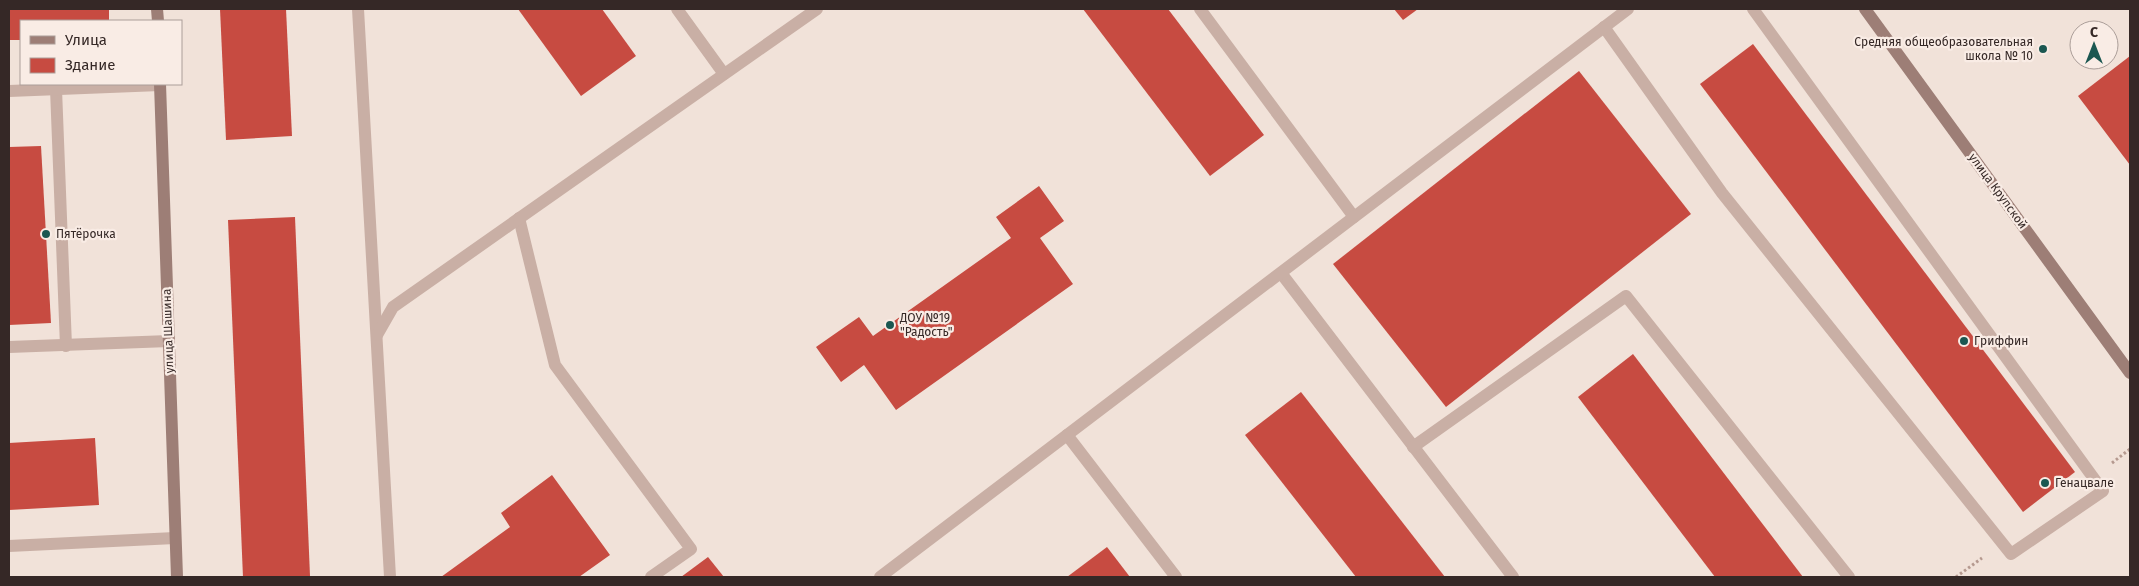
<svg xmlns="http://www.w3.org/2000/svg" width="2139" height="586" font-family="'Fira Sans',sans-serif">
  <style>
    .building { fill: #c74b41 }
    .lines { fill: none; stroke-linecap: round; stroke-linejoin: round }
    .path { stroke: #b5998f; stroke-width: 3; stroke-dasharray: 2.5 2.5; stroke-linecap: butt }
    .lane { stroke: #c9afa5; stroke-width: 12 }
    .secondary { stroke: #9d7e76; stroke-width: 12 }
    .poi-dot { fill: #1b5751; stroke: #f9ece5; stroke-width: 2 }
    .labels { text-anchor: middle; dominant-baseline: central; stroke-width: 4.5; stroke-linejoin: round; paint-order: stroke }
    .poi-label { font-size: 12px; fill: #352826; stroke: #f9ece5; text-anchor: start }
    .street-label { font-size: 12px; fill: #352826; stroke: #f9ece5 }
  </style>
  <rect width="100%" height="100%" fill="#f1e2d9"/>
  <g class="building">
    <polygon points="9,9 109,9 109,21 21,21 21,40 9,40"/>
    <polygon points="220,9 286,9 292,136 226,140"/>
    <polygon points="518,9 602,9 636,56 581,96"/>
    <polygon points="1083,9 1168,9 1264,135 1210,176"/>
    <polygon points="1394,9 1418,9 1403,20"/>
    <polygon points="1753,44 2075,472 2023,512 1700,84"/>
    <polygon points="2130,56 2130,165 2078,96"/>
    <polygon points="1579,71 1691,214 1446,407 1333,264"/>
    <polygon points="41,146 51,323 9,325 9,147"/>
    <polygon points="1039,186 1064,221 1040,238 1073,284 896,410 864,365 841,382 816,347 859,317 873,336 1011,238 996,217"/>
    <polygon points="295,217 310,576 243,577 228,220"/>
    <polygon points="1633,354 1803,577 1715,577 1578,397"/>
    <polygon points="1301,392 1445,577 1356,577 1245,435"/>
    <polygon points="95,438 99,505 9,510 9,443"/>
    <polygon points="552,475 610,555 579,577 441,577 510,527 501,513"/>
    <polygon points="1107,547 1130,577 1067,577"/>
    <polygon points="708,557 724,577 681,577"/>
  </g>
  <g class="lines">
    <g class="path">
      <polyline points="2112,463 2130,449"/>
      <polyline points="1956,577 1982,558"/>
    </g>
    <g class="lane">
      <polyline points="358,9 390,577"/>
      <polyline points="677,9 724,74"/>
      <polyline points="1200,9 1354,217"/>
      <polyline points="1604,27 1722,193 2011,554 2103,491 1753,9"/>
      <polyline points="56,89 66,346"/>
      <polyline points="9,91 160,85"/>
      <polyline points="519,218 555,365 691,549 651,577"/>
      <polyline points="1281,273 1513,577"/>
      <polyline points="377,335 393,307 817,9"/>
      <polyline points="9,347 169,341"/>
      <polyline points="1067,435 1176,577"/>
      <polyline points="1413,447 1626,296 1849,577"/>
      <polyline points="9,546 175,538"/>
      <polyline points="880,577 1628,9"/>
    </g>
    <g class="secondary">
      <polyline points="157,9 158,21"/>
      <polyline points="1865,9 2130,373"/>
      <polyline points="160,84 177,577"/>
    </g>
  </g>
  <g class="poi-dot">
    <circle cx="2043" cy="49" r="5"/>
    <circle cx="46" cy="234" r="5"/>
    <circle cx="890" cy="325" r="5"/>
    <circle cx="1964" cy="341" r="5"/>
    <circle cx="2045" cy="483" r="5"/>
  </g>
  <g class="labels">
    <g class="poi-label">
      <text x="2033" y="42" text-anchor="end">Средняя общеобразовательная<tspan x="2033" dy="14">школа № 10</tspan></text>
      <text x="56" y="234">Пятёрочка</text>
      <text x="900" y="318">ДОУ №19<tspan x="900" dy="14">"Радость"</tspan></text>
      <text x="1974" y="341">Гриффин</text>
      <text x="2055" y="483">Генацвале</text>
    </g>
    <g class="street-label">
      <text transform="translate(1998 191) rotate(54)">улица Крупской</text>
      <text transform="translate(168 331) rotate(-92)">улица Шашина</text>
    </g>
  </g>
  <rect width="2139" height="586" fill="none" stroke="#352826" stroke-width="20"/>
  <rect x="20" y="20" width="162" height="65" fill="#f9ece5" stroke="#ab9e99"/>
  <rect x="30" y="36" width="25" height="8" fill="#9d7e76" stroke="#ab9e99"/>
  <text x="65" y="45" font-size="15" fill="#352826">Улица</text>
  <rect x="30" y="58" width="25" height="15" fill="#c74b41" stroke="#ab9e99"/>
  <text x="65" y="70" font-size="15" fill="#352826">Здание</text>
  <g transform="translate(2094 45)"><circle r="24" fill="#f9ece5" stroke="#ab9e99"/>
  <path d="M0-4L9 19L0 12L-9 19Z" fill="#1b5751"/>
  <text y="-8" font-size="14" font-weight="bold" text-anchor="middle" fill="#352826">С</text>
  </g>
</svg>
